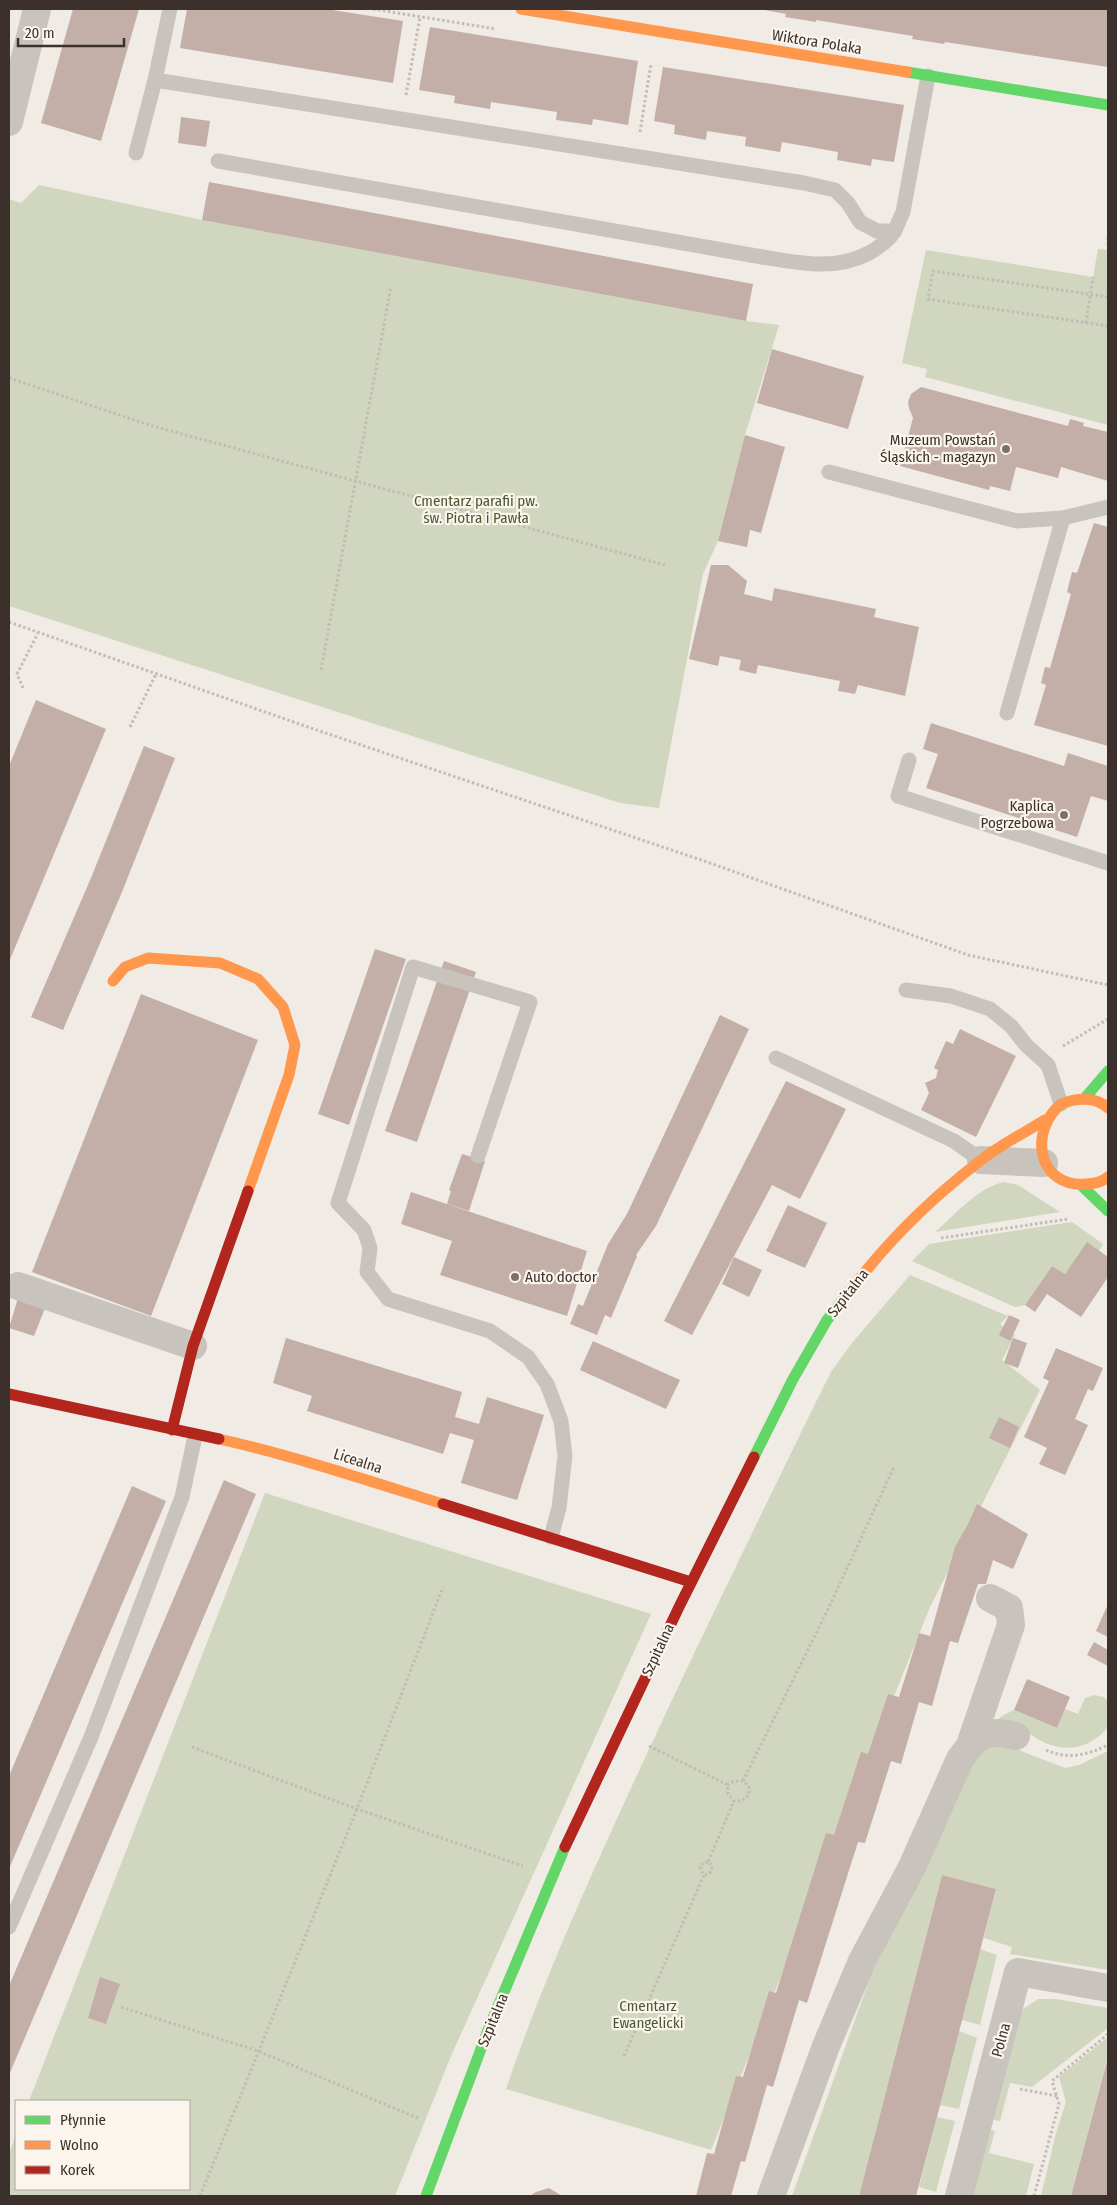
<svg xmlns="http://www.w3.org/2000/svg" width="1117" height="2205" font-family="'Fira Sans Condensed',sans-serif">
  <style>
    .green { fill: #d1d6bf }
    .building { fill: #c3afa7 }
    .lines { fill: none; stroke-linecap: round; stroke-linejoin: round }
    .path { stroke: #c2bbb6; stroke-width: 3; stroke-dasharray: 2.5 2.5; stroke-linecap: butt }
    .lane { stroke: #c9c3be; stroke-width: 15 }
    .street { stroke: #c9c3be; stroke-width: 28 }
    .fast { stroke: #63d668; stroke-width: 11 }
    .slow { stroke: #ff974d; stroke-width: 11 }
    .jam { stroke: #b3261e; stroke-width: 11 }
    .poi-dot { fill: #7a716c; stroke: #fbf5ee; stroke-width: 2 }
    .labels { text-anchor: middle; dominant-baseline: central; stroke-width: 4.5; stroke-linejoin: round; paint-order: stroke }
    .street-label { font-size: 15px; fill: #3b302b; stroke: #fbf5ee }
    .poi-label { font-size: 15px; fill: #3b302b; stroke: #fbf5ee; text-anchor: end }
    .park-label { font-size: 15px; fill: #4a5a2e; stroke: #fbf5ee }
  </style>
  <rect width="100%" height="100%" fill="#f0ebe5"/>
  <g class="green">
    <polygon points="39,185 202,220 746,321 779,325 745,435 718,541 703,574 659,808 620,803 9,606 9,199 21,203"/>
    <polygon points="1098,249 1108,250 1108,425 925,377 927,369 902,363 926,250 1093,277"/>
    <path d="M1004,1182L1018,1185L1060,1212L935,1232C955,1215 978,1187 1004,1182Z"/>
    <polygon points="1072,1222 1103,1244 1099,1251 1087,1243 1065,1274 1052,1266 1025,1305 1015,1307 912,1261 929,1244"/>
    <path d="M910,1275L1008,1316L1000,1324L1015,1335L1002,1360L1040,1390L930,1607L711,2150L506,2089C546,1971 598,1860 650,1747C703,1633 759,1519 814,1406L831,1372L852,1343Z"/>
    <polygon points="265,1493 651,1614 451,2056 395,2196 9,2196 9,2154 16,2134 16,2189 189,2189 189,2101 29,2101"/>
    <path d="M1095,1695L1103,1697L1108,1701V1727C1092,1747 1069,1753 1045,1743C1038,1740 1031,1734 1024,1731C1015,1726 1004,1725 994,1723L1002,1716L1014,1710L1057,1728L1065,1709L1078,1714L1085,1698Z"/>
    <polygon points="1008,1746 1065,1768 1079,1765 1108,1751 1108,1970 1010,1954 1012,1947 984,1938 996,1889 942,1875 859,2196 792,2196 881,1947 981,1747"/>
    <polygon points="980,1949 997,1955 980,2025 962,2020"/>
    <polygon points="1038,1999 1056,1999 1108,2008 1108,2028 1032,2087 1010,2083 1000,2121 991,2119 1020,2011"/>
    <polygon points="959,2031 977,2038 959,2109 940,2105"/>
    <polygon points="1108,2037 1108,2055 1071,2196 1041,2196 1056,2133 1066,2102 1059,2077"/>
    <polygon points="937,2117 955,2121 936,2192 919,2187"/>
    <polygon points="988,2129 995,2131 989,2153 1034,2164 1026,2196 970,2196"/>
  </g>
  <g class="building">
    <polygon points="73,9 139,9 101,141 41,123"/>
    <polygon points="187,9 326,9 403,21 393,83 180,48"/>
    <polygon points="759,9 1108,9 1108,67 945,42 944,44 912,39 913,36 816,20 816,22 785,17 786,14"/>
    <polygon points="430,27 638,61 628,125 593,119 592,125 556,120 557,112 491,102 490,109 454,103 455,96 419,90"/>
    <polygon points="663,67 904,105 894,162 872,159 871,166 837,160 838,152 782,142 780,152 745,146 746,137 707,131 706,140 674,134 675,125 654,121"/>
    <polygon points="181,117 210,121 206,147 178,143"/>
    <polygon points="209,182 753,284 746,321 202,220"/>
    <polygon points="772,349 864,376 848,429 757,403"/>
    <polygon points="921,387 1068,426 1070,419 1084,423 1083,426 1108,432 1108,481 1061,467 1058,478 1016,467 1010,491 990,486 989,490 900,466 913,418 909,408 908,402 911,394"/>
    <polygon points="745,435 785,447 761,533 750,530 747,547 718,541"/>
    <polygon points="1094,523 1108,527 1108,746 1034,725 1046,685 1041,683 1045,667 1050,668 1071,594 1067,592 1072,572 1077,573"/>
    <polygon points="711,565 728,565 747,581 744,594 772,601 774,588 876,609 874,617 919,627 905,696 858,685 855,694 838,691 840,681 758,665 756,674 739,670 741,660 720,656 718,666 689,659"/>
    <polygon points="36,700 106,729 9,962 9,766"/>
    <polygon points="931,723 1064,766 1068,753 1108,766 1108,801 1091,796 1077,837 926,788 938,754 923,749"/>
    <polygon points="144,746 175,758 122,892 63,1030 31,1017 91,878"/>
    <polygon points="375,949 406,959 349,1125 318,1114"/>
    <polygon points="444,961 476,972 417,1142 385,1131"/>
    <polygon points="141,994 258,1040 151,1316 32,1272"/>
    <polygon points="720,1015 749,1029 656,1226 636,1255 637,1256 611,1318 605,1315 597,1335 570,1324 578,1304 583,1306 608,1244 627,1214"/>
    <polygon points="960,1029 1016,1056 976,1137 921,1110 929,1093 925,1083 936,1078 938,1070 934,1068 946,1041 953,1044"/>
    <polygon points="786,1081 846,1109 800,1199 772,1185 692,1335 664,1321"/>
    <polygon points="462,1154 485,1161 469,1211 447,1204 451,1191 449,1190"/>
    <polygon points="411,1192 587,1251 567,1316 440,1275 452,1241 401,1224"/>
    <polygon points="788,1205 827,1223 805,1268 766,1251"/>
    <polygon points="1087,1242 1108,1257 1108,1277 1081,1317 1047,1294 1035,1312 1025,1305 1052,1266 1065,1274"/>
    <polygon points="734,1257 762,1270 749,1297 722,1284"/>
    <polygon points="18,1298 45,1308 34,1336 9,1328"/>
    <polygon points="1009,1315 1020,1320 1010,1341 999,1335"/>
    <polygon points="286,1338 462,1392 455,1417 479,1424 487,1397 544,1415 517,1500 461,1483 474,1440 450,1433 443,1454 307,1411 312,1396 273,1383"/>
    <polygon points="1013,1338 1027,1343 1018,1368 1004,1363"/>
    <polygon points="593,1341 680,1380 666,1409 580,1370"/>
    <polygon points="1056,1348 1103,1368 1093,1391 1088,1389 1075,1419 1088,1425 1065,1475 1039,1464 1047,1448 1024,1437 1049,1381 1043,1378"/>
    <polygon points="999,1417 1019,1427 1010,1448 989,1438"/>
    <polygon points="224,1480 256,1494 9,2075 9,1986"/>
    <polygon points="132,1486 166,1501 9,1869 9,1776"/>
    <polygon points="977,1504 1028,1534 1021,1550 1013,1569 993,1560 986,1584 978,1584 958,1643 950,1641 932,1706 919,1702 901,1764 891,1761 865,1843 858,1842 807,2003 799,2000 773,2087 767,2085 745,2162 741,2161 731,2196 696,2196 707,2153 714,2154 736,2076 743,2077 769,1991 776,1993 826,1833 834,1835 861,1752 868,1754 888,1694 899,1697 919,1633 930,1636 955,1547 968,1524"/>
    <polygon points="1108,1604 1108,1637 1096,1631"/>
    <polygon points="1094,1642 1108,1650 1108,1666 1087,1655"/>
    <polygon points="1027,1679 1070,1697 1057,1728 1014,1710"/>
    <polygon points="942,1875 996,1889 937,2117 916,2196 859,2196"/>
    <polygon points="100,1977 120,1984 106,2024 88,2018"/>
    <polygon points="1108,2057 1108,2196 1071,2196"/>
    <polygon points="549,2188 562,2196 530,2196 536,2192"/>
  </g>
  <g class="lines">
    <g class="path">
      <polyline points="373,9 496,29"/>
      <polyline points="406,95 420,17"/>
      <polyline points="640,132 651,64"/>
      <polyline points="1108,237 1108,245"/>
      <polyline points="1108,297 933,271 928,299 1108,326"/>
      <polyline points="1086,323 1093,277"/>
      <polyline points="9,378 149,425 665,565"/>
      <polyline points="9,622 302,725 707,862 968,955 1108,985"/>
      <polyline points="321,670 391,286"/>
      <polyline points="23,688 17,674 38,633"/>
      <polyline points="130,727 156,674"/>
      <polyline points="1063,1046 1108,1019"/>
      <polyline points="941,1238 1068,1219"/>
      <polyline points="649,1746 728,1785 728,1794 734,1801 742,1801 749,1795 749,1786 743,1781 734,1781 728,1785"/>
      <polyline points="192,1747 357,1809 523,1866"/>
      <path d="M1046,1750C1068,1760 1087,1755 1108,1745"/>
      <polyline points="743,1781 830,1605 894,1467"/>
      <polyline points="708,1862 703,1863 700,1867 701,1871 704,1875 709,1874 712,1870 712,1865 708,1862 734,1801"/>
      <polyline points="121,2007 258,2051 420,2119"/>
      <polyline points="624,2056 704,1875"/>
      <polyline points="1020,2089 1057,2096"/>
      <polyline points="200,2196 357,1809 443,1587"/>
      <polyline points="1034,2196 1059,2104 1052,2081 1108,2034"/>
    </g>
    <g class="lane">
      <polyline points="155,80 804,183 835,190 848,203 860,222 877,231 895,231"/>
      <polyline points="136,153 155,80 170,9"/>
      <path d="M218,161L762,257C799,263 835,271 869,253C879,247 890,240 895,230C898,224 900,218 903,212L928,76"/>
      <polyline points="829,472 1017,521 1063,518 1108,507"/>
      <polyline points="1007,713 1063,518"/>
      <polyline points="909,760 898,796 1108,863"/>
      <polyline points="906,990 951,996 990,1009 1011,1026 1026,1045 1048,1065 1061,1104"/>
      <polyline points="776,1058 954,1141 981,1160"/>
      <polyline points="478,1156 530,1002 413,967 338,1203 364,1230 370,1248 367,1272 388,1299 490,1331 528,1357 547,1384 561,1421 565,1456 559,1508 551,1537"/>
      <polyline points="9,1927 91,1737 182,1497 195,1436"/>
    </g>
    <g class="street">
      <polyline points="9,122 37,9"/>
      <polyline points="981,1160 1044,1163"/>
      <polyline points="18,1286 193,1346"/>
      <polyline points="970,1745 1011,1625 1009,1608 990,1598"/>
      <path d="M771,2196L826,2046L862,1961L912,1867L960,1759C977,1735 987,1728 1016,1736"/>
      <polyline points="959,2196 1018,1972 1108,1988"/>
    </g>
    <g class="fast">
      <polyline points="907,72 1108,105"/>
      <polyline points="1084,1099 1108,1071"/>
      <polyline points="1082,1186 1108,1211"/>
      <polyline points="754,1457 793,1379 827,1320 853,1287"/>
      <polyline points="426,2196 488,2030 565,1847"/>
    </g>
    <g class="slow">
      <polyline points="521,9 907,72"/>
      <polyline points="113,981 125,967 148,958 220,963 258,979 283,1007 295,1045 289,1075 248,1191"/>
      <path d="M1108,1108C1095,1096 1076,1098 1061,1104C1028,1132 1038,1188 1086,1184C1094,1184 1102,1182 1108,1177"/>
      <path d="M853,1287C889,1240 933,1197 980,1161C1000,1145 1024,1133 1045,1120"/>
      <path d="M219,1439C295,1456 369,1481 443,1504"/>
    </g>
    <g class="jam">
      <polyline points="9,1394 219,1439"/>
      <polyline points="172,1430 193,1346 248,1191"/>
      <polyline points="443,1504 691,1582"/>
      <polyline points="565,1847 679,1607 754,1457"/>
    </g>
  </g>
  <g class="poi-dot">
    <circle cx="1006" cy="449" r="5"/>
    <circle cx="1064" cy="815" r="5"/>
    <circle cx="515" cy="1277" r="5"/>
  </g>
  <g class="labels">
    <g class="street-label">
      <text transform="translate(817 42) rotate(9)">Wiktora Polaka</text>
      <text transform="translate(848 1293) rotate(-52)">Szpitalna</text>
      <text transform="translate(358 1461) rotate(18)">Licealna</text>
      <text transform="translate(658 1650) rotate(-65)">Szpitalna</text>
      <text transform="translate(493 2020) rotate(-68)">Szpitalna</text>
      <text transform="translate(1001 2040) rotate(-75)">Polna</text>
    </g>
    <g class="poi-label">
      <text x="996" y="440">Muzeum Powstań<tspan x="996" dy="17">Śląskich - magazyn</tspan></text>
      <text x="1054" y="806">Kaplica<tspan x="1054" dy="17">Pogrzebowa</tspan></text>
      <text x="525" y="1277" text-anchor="start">Auto doctor</text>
    </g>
    <g class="park-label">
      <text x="476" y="501">Cmentarz parafii pw.<tspan x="476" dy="17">św. Piotra i Pawła</tspan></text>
      <text x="648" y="2006">Cmentarz<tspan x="648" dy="17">Ewangelicki</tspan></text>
    </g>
  </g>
  <rect width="1117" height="2205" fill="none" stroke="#3b302b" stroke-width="20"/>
  <rect x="15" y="2100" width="175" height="90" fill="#fbf5ee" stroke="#aea6a0"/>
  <rect x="25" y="2116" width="25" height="8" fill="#63d668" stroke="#aea6a0"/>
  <text x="60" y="2125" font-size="15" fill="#3b302b">Płynnie</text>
  <rect x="25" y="2141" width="25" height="8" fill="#ff974d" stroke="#aea6a0"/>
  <text x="60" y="2150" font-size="15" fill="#3b302b">Wolno</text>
  <rect x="25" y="2166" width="25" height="8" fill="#b3261e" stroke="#aea6a0"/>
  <text x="60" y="2175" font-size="15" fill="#3b302b">Korek</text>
  <path d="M18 38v8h106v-8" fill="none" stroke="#3b302b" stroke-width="2.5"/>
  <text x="25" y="38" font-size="15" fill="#3b302b" stroke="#fbf5ee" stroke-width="4" paint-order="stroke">20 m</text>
</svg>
